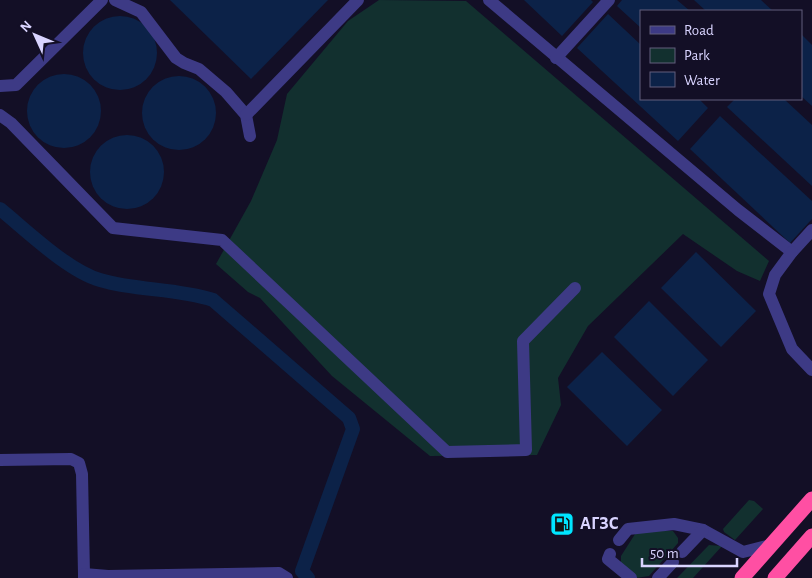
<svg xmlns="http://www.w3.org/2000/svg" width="812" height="578" font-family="'Alegreya Sans',sans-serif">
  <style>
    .green { fill: #12302f }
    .water { fill: #0c2248 }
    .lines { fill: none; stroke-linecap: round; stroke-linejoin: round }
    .canal { stroke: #0c2248; stroke-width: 14 }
    .minor { stroke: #3d3a85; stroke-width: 12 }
    .highway { stroke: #ff4fa3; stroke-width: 15 }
    .labels { text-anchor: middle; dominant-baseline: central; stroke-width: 4; stroke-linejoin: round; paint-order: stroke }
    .poi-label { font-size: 18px; font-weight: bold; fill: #d9d4ff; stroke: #130f26; text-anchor: start }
  </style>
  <rect width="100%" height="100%" fill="#130f26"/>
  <g class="green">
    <polygon points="379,0 466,1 769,261 760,281 737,271 683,234 588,326 558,378 561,405 537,455 430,456 332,376 260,298 248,292 216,264 251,201 277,140 287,94 348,21"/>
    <polygon points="749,500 754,501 763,509 735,540 724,532 723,529"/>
    <polygon points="637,531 673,531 678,538 678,543 649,576 636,578 621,565 621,556"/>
    <polygon points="709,545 722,546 693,578 677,578"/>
  </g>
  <g class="water">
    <polygon points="170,0 328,0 251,79"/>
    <polygon points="524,0 591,0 593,2 562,36"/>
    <polygon points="622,0 677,0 690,11 641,11 641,28 617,6"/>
    <polygon points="694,0 761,0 773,11 706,11"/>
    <polygon points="608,14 641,45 641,99 699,99 708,108 678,141 577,48"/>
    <circle cx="120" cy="53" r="37"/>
    <polygon points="801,34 812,45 812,106 801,96"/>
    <circle cx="64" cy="111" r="37"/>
    <circle cx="179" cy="113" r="37"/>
    <polygon points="735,99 784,99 812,125 812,186 727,107"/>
    <polygon points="720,116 812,201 812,219 790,243 690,149"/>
    <circle cx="127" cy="172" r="37"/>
    <polygon points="696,252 756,311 721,347 661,288"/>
    <polygon points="649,301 708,360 673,396 614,337"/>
    <polygon points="602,352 662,410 627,446 567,387"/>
  </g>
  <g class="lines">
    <path class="canal" d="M0,209C26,230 68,271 100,280C137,291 176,288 213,300L349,418L353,429L302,571L308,578"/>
    <g class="minor">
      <polyline points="115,0 141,12 176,58 184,63 199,69 226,92 246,115 250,136"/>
      <polyline points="489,0 738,210 792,252 812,230"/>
      <polyline points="556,58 609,0"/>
      <polyline points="0,86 16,85 102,0"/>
      <polyline points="0,115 11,123 113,228 222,240 447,452 526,450 523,341 575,288"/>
      <polyline points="246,115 358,0"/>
      <polyline points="792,252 775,275 769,294 792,349 812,370"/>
      <polyline points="0,460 71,459 79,463 82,474 84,574"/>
      <polyline points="619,540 628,529 674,524 703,530 743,552 771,545"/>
      <polyline points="682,552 703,530"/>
      <polyline points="610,554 608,559 631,578"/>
      <polyline points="84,578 84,574 108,576 279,573 287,578"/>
      <polyline points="658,578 673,562"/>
    </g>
    <g class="highway">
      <polyline points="742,578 812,499"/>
      <polyline points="775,578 812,536"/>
    </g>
  </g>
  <defs>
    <g id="fuel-square" transform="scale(1.25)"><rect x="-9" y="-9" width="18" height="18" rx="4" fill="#00e5ff" stroke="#130f26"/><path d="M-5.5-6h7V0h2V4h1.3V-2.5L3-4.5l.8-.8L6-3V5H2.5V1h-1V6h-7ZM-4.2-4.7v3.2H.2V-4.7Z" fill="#111"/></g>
  </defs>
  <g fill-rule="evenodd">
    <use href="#fuel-square" x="562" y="524"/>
  </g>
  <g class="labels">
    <g class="poi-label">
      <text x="580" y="524">АГЗС</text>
    </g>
  </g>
  <rect x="640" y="10" width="162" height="90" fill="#130f26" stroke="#625e7d"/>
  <rect x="650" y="26" width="25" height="8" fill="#3d3a85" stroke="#625e7d"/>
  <text x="684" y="35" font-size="15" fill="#d9d4ff">Road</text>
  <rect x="650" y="48" width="25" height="15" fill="#12302f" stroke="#625e7d"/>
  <text x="684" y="60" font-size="15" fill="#d9d4ff">Park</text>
  <rect x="650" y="72" width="25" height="15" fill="#0c2248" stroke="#625e7d"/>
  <text x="684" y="85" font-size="15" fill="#d9d4ff">Water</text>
  <g transform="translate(35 35) rotate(314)" stroke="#130f26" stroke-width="4" paint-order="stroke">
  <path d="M0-4L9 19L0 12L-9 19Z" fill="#d9d4ff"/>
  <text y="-8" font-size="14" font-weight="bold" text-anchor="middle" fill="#d9d4ff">N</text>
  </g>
  <path d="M642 558v8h95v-8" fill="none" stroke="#d9d4ff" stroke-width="2.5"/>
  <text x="650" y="558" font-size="15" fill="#d9d4ff" stroke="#130f26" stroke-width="4" paint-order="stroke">50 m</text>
</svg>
